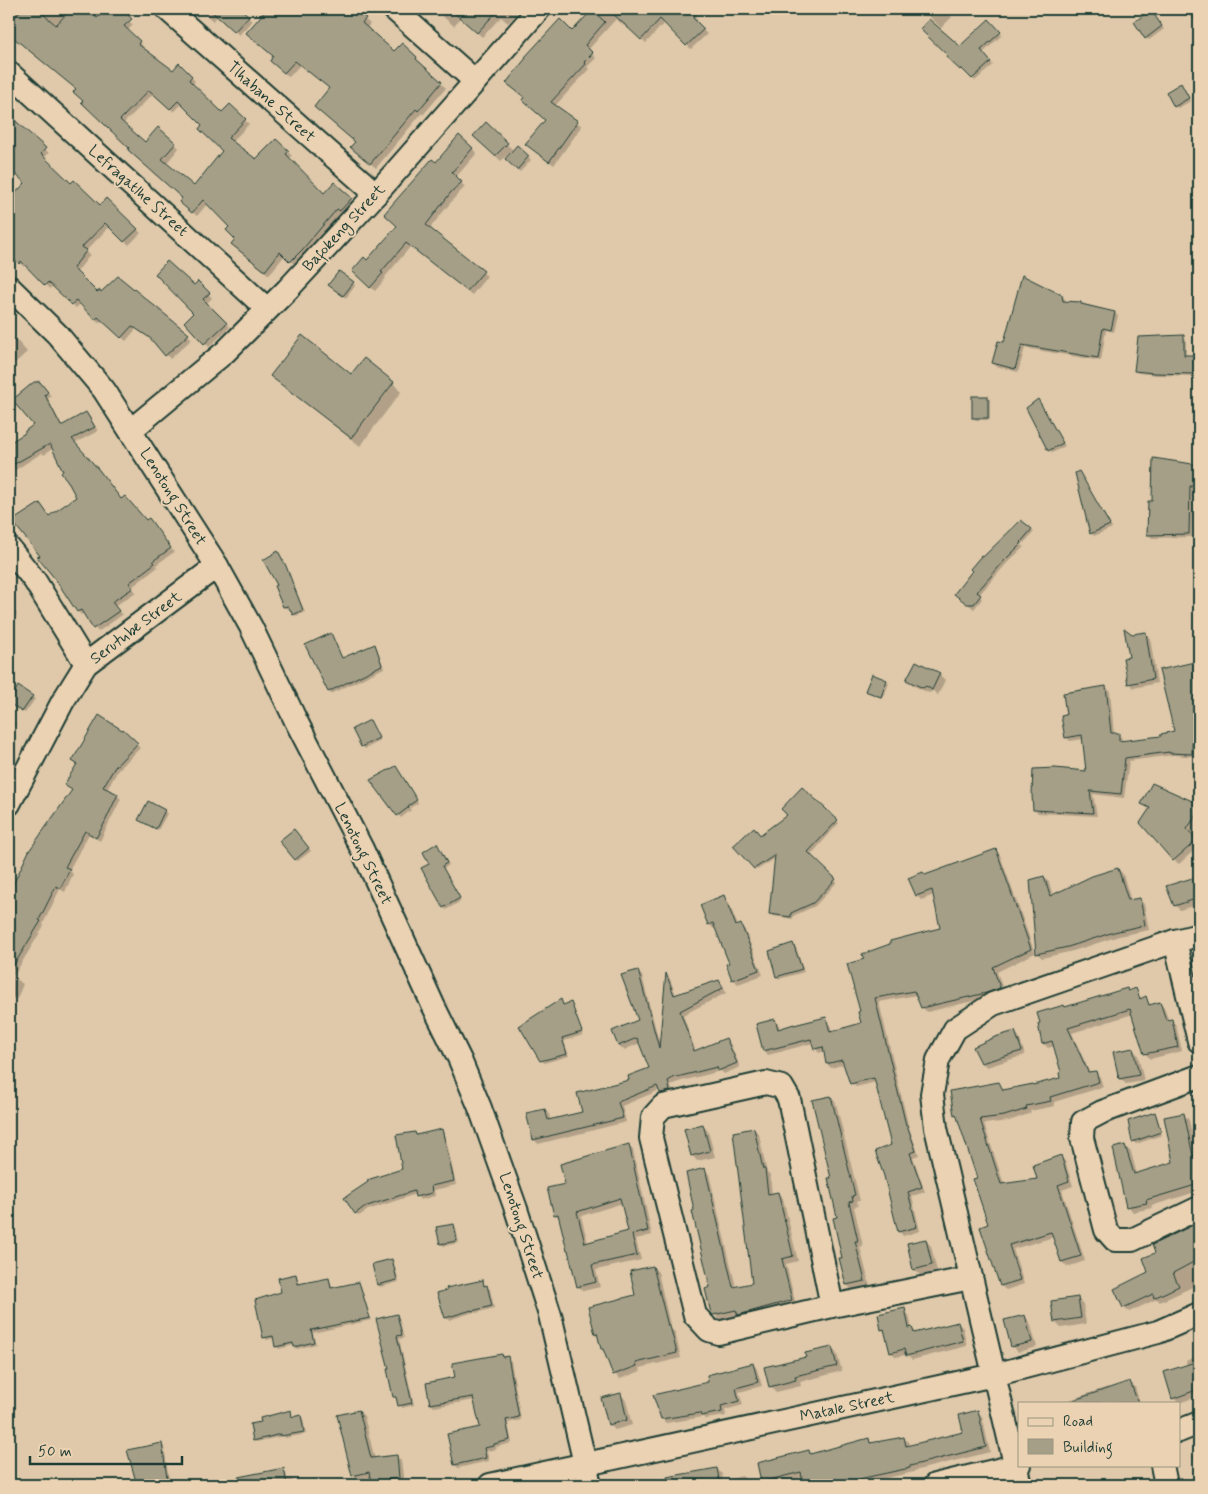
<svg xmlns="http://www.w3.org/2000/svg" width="1208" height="1494" font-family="Mynerve,sans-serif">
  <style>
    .shadow { fill: #0003; fill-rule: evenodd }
    .building { fill: #a69f88; stroke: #1f3d34; fill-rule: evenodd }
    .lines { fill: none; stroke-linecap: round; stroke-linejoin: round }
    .street-casing { stroke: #1f3d34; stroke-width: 26 }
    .street { stroke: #ebd2b2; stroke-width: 22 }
    .labels { text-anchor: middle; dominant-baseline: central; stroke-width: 4; stroke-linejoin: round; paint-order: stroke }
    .street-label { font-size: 16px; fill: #1f3d34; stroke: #ebd2b2 }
  </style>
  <rect width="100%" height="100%" fill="#dfc9aa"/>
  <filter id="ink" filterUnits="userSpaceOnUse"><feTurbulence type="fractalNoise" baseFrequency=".02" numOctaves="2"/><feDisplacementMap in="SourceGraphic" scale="10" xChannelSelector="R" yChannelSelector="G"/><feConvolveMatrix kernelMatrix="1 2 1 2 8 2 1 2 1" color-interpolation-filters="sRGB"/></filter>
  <g filter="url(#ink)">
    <g class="shadow">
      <path d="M9,9H115L133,25L127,31L143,46L141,48L173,71L179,65L195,81L192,85L222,114L230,106L249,124L232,142L256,160L276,140L292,156L289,158L324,195L351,199L355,203L345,214L342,212L306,254L295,265L285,255L269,275L236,248L237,239L231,227L208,203L197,216L185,206L184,198L130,148L84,101L77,89L9,33ZM154,93L174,112L182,104L204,125L224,151L194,187L166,164L179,148L175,144L145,143L123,124Z"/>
      <polygon points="199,9 239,9 252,21 239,35 218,16 213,21"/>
      <polygon points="268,9 348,9 351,12 353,9 370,24 367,28 394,53 416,58 421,63 420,65 446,88 423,115 422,113 376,168 357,152 356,142 315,107 331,88 300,65 289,77 276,66 275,57 248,32"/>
      <polygon points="422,9 431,9 427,13"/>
      <polygon points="434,9 461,9 465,13 454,26"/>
      <polygon points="478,9 521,9 508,23 501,17 482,37 466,22"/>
      <polygon points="594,9 697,9 691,14 698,20 696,23 707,34 691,49 665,22 646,43 629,28 628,29 616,19 588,50 596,58 587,67 589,69 555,106 582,126 554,165 527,144 547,121 527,104 572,33"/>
      <polygon points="922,9 944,9 952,17 941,28"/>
      <polygon points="1187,9 1199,9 1199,17 1193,19 1190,15"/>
      <polygon points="1153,14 1164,29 1149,40 1146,38"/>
      <polygon points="989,21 1002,35 983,53 993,65 975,81 965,69 963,71 950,59"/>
      <polygon points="1183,88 1191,101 1178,108 1175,106"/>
      <polygon points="9,117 49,153 44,158 71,184 100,207 106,200 141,233 129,245 110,226 86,251 90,255 76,273 97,294 101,293 118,277 188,335 192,339 170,359 154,341 136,329 126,341 102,320 99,323 81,303 76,308 53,285 50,289 26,264 24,267 9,252 9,202 26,183 9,166"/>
      <polygon points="486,124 514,151 517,147 531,160 520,172 506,159 513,151 512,150 501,161 475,136"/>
      <polygon points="459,137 477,153 456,177 465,187 457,195 429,229 487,276 472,295 411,246 385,277 386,278 375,291 358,276 367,261 398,226"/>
      <polygon points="198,283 212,298 206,304 230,327 209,347 186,322 194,313 194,287"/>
      <polygon points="353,283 355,286 346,298 332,287"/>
      <polygon points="1062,296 1065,299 1066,303 1081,303 1115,313 1118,316 1114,332 1106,330 1101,361 1025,348 1018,372 996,366 993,363 1005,344"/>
      <polygon points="12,335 27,352 15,363 9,356 9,338"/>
      <polygon points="1183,337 1186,339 1186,356 1194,356 1196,359 1196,376 1157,375 1138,373 1135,370"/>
      <polygon points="351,375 393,383 401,392 360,446 281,384"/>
      <polygon points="38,380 51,396 48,399 62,426 86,413 90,417 98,431 75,443 103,475 122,500 146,522 152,524 174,552 156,565 158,567 132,587 136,592 115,606 122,615 98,632 84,613 81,615 78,611 42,556 40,504 50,517 77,497 53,448 44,455 42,453 9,474 9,444 27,433 35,426 14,400"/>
      <polygon points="987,397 990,399 990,420 976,420 973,418"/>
      <polygon points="1038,401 1065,446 1052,453 1027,409"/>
      <polygon points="1079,473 1112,528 1094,536 1091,533 1076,474"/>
      <polygon points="1194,478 1192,537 1152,538 1148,534 1153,502"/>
      <polygon points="1021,521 1034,532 1022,545 1024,547 1008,562 979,595 982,599 974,609 958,596 973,571 983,559"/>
      <polygon points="280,555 305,612 296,616 290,608 287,609 284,607 278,586"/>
      <polygon points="9,607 17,614 9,626"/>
      <polygon points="1145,633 1150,637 1157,683 1134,688 1129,683 1130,658"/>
      <polygon points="331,635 342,658 375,645 377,648 384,668 331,694 329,692"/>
      <polygon points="939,674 945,680 938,695 933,691 929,693 914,686 908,680"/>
      <polygon points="872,675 889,683 883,699 866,691"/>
      <polygon points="1106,687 1110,691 1114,734 1118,735 1122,738 1122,742 1163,737 1176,732 1178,696 1199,699 1199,757 1173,755 1129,761 1124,798 1093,794 1097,816 1038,813 1034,809 1087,772 1084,739 1070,741 1066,737 1068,716"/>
      <polygon points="18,688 35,699 25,713 9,702"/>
      <polygon points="9,716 16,724 9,734"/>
      <polygon points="370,721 380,741 365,749 362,746"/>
      <polygon points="123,731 140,748 118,770 107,790 117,795 121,799 100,841 89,834 69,870 73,874 65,892 60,889 43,924 44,926 13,977 23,984 17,999 9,996 9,895 30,851 73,790 78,765 74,761"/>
      <polygon points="396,767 418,803 410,808 411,810 401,818 372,780"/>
      <polygon points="802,788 839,823 810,856 837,882 815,906 793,916 793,919 773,916 771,913 776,858 757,870 735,846 760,836 789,816"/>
      <polygon points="1196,801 1199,803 1199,846 1179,864 1174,860 1150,810 1143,804 1194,803"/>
      <polygon points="164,811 167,814 158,830 142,822"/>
      <polygon points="296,833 311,851 298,861 296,859"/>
      <polygon points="439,847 449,865 443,869 461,901 446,910 444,907 431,864"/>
      <polygon points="996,851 1000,855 1035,953 997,972 1004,992 990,997 927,1012 922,1007 917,995 879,1002 909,1128 919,1155 913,1157 925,1192 912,1196 920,1231 903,1236 899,1231 893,1145 876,1082 856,1087 852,1083 845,1064 831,1068 827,1064 825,1051 819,1053 815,1048 813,1043 768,1055 764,1050 775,1020 779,1025 780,1029 826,1019 830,1023 832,1033 862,1024 862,1012 848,965 942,929 934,895 921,900 917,896 926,876"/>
      <polygon points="1118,869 1123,874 1131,901 1139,899 1144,904 1149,930 1119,936 1073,951 1042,958 1037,953 1044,878 1049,882 1053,896"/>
      <polygon points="1199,877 1199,904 1180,910 1175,905 1168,887"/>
      <polygon points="723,896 728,901 738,926 740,925 745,930 763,975 738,984 733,979 730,964 716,928 714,929 709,924"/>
      <polygon points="793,945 796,947 804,972 779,979 777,976"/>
      <polygon points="638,972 642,976 660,1045 667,976 670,979 676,995 719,981 723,985 726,993 683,1015 696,1052 725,1039 730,1043 740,1067 724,1074 721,1071 678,1082 671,1086 674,1095 665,1097 660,1090 622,1106 626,1122 538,1144 534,1139 545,1110 549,1114 551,1121 583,1112 651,1068 640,1043 624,1050 619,1046 613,1032 640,1021"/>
      <polygon points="1135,990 1142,999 1145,998 1151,1006 1160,1003 1164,1008 1169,1021 1171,1021 1176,1025 1182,1051 1150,1059 1146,1054 1133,1014 1072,1033 1090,1073 1096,1072 1100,1077 1103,1087 1054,1102 1055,1106 1030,1111 1031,1113 1009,1121 984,1124 1004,1184 1039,1180 1060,1157 1065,1161 1073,1186 1062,1190 1085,1261 1067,1267 1062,1262 1054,1237 1013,1249 1024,1284 1006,1290 1001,1286 979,1178 958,1117 955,1114 999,1084 1005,1091 1062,1079 1063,1073 1055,1046 1048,1048 1044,1044 1040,1025 1066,1008"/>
      <polygon points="561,1001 564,1006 570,1004 573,1006 583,1035 564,1041 569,1056 544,1063 520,1026"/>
      <polygon points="1015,1032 1019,1037 1025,1055 987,1067 982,1063"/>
      <polygon points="1133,1049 1138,1055 1144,1081 1126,1084 1120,1079"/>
      <polygon points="831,1097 836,1103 860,1201 857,1201 858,1206 854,1207 863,1246 860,1247 870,1286 852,1290 847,1285 832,1179"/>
      <polygon points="1155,1114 1157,1116 1162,1135 1136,1144 1133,1141"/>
      <polygon points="1183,1114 1189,1120 1197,1156 1199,1155 1199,1191 1151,1206 1152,1208 1133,1212 1128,1206 1125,1146 1131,1152 1137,1174 1174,1163"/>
      <polygon points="703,1126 708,1131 715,1157 697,1161 692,1155"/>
      <polygon points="754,1129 759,1134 767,1173 770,1175 772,1195 778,1193 783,1198 798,1261 786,1264 796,1305 744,1319 739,1315 719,1320 712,1312 711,1288 696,1211 704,1169 709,1174 736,1287 753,1284"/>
      <polygon points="442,1131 445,1134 456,1185 434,1190 435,1196 420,1200 416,1194 368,1210 359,1216 356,1213 404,1170 415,1133 418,1136"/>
      <path d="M629,1146L633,1150L652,1235L636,1239L641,1260L596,1270L600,1287L583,1291L578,1286L560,1219L555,1214L567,1184ZM623,1203L630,1232L588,1243L581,1216Z"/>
      <polygon points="454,1225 456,1228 459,1243 444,1246 441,1244"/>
      <polygon points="1193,1227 1197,1231 1199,1230 1199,1284 1160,1302 1157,1299 1129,1312 1124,1308 1150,1273 1157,1253"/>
      <polygon points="925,1240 931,1246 937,1271 920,1275 914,1270 908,1244"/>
      <polygon points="392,1260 394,1263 399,1282 380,1287 378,1284"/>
      <polygon points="653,1267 658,1272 671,1329 675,1332 681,1358 640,1368 641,1371 620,1379 615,1374 606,1352 602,1348 599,1337 596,1333 637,1296"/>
      <polygon points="296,1275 298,1278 300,1285 328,1279 331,1282 332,1289 358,1283 361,1286 371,1320 313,1333 316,1344 297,1349 294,1345 279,1349 276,1346 274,1338 267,1340 264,1337 283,1293"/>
      <polygon points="482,1281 486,1287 490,1289 494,1308 476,1313 474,1312 449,1320 446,1318 439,1294"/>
      <polygon points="1077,1298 1083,1304 1086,1324 1061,1328 1055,1322 1052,1302"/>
      <polygon points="904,1310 909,1315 912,1329 917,1333 958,1323 963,1328 967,1346 912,1360 906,1355 896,1357 891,1352 887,1334 882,1329"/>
      <polygon points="397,1316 399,1318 404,1338 399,1339 414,1405 402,1408 398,1399 394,1397 390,1370"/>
      <polygon points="1025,1316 1030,1322 1037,1347 1018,1352 1012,1346"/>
      <polygon points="832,1348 837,1354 842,1371 800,1382 801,1386 776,1392 770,1386 808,1358"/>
      <polygon points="502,1355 511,1361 521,1420 508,1423 512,1443 496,1447 497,1449 487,1451 489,1461 458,1468 455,1465 448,1435 482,1428 475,1400 434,1407 431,1404 428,1384 456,1378"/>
      <polygon points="1199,1355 1199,1396 1179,1403 1173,1398 1187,1366 1186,1361"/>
      <polygon points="753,1364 757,1369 762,1386 739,1392 743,1405 725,1410 726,1416 706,1419 703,1417 666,1423 662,1419 709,1383"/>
      <polygon points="1130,1382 1135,1387 1140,1403 1063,1402 1108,1387 1110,1389"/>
      <polygon points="620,1394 626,1400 632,1425 615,1430 609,1424"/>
      <polygon points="359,1411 364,1416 375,1459 396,1456 401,1461 404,1483 376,1485 372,1481 371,1477 358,1480 353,1475"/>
      <polygon points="290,1412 294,1418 301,1416 303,1419 306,1434 285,1438 284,1436 256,1442 254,1440 262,1423"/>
      <polygon points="978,1412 982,1416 990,1452 914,1471 914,1472 855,1485 805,1485 803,1477 770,1485 766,1485 762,1481 809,1451 812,1455 868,1439 873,1444 904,1438 909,1443 909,1447 964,1433"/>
      <polygon points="161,1444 164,1447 170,1485 138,1485 129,1451"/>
      <polygon points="1199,1453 1199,1477 1192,1456"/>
      <polygon points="717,1469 722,1474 723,1481 742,1476 747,1481 747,1485 684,1485 682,1476"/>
      <polygon points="284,1470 286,1472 287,1479 292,1479 295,1485 247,1485 246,1479"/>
      <polygon points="1125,1479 1131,1485 1102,1485"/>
    </g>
    <g class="building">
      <path d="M22,9H37L56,25L71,9H87L97,18L107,9H122L132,19L124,26L140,41L138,44L173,70L179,63L192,76L189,80L222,112L230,104L246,119L228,138L256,159L276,139L289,151L286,154L324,193L334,182L352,198L340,211L337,209L302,250L290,262L280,252L265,271L231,244L235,239L226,230L229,227L203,200L192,213L179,202L182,198L128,150L129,148L81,102L83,101L73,92L76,89L9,34V24ZM149,90L170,109L178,101L202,125L199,129L222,151L194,186L162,159L176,143L158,127L145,142L120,120Z"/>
      <polygon points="209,9 241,9 249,16 234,32"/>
      <polygon points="267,9 355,9 366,18 362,23 394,51 402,43 417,57 416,59 442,82 418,111 416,109 370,164 350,147 355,142 314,107 329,88 295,61 284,73 270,61 273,56 246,33"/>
      <polygon points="450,9 499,9 477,33"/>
      <polygon points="608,9 700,9 693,18 704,29 686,46 660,19 641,40"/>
      <polygon points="592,10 605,22 585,45 593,53 584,62 586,64 551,102 578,121 549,162 525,144 545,120 522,100 524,97 506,83 526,58 525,57 560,19 572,31"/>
      <polygon points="1151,10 1162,26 1145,39 1134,22"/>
      <polygon points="929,19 960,46 989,19 1001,32 981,50 991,62 972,79 961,68 960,70 946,57 947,55 920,29"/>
      <polygon points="1181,83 1189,98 1174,107 1166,92"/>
      <polygon points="9,115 46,148 41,154 71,183 74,180 100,205 106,198 138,229 124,242 105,223 82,247 87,250 73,268 97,292 100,290 101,292 118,276 189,334 165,356 150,338 132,326 121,338 98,317 95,320 76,300 72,305 48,282 45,286 21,261 19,264 9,254 9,200 25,183 9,168"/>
      <polygon points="486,122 508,143 495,156 473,136"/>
      <polygon points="459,135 473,148 452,172 462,182 452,191 426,225 484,271 467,291 406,243 381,272 383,273 370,288 352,271 364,257 367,260 397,226 384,214 432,159 436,162"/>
      <polygon points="517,145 529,156 517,170 505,159"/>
      <polygon points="167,261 194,285 198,281 210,293 203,299 227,323 204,344 184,322 193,313 155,274"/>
      <polygon points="339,271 354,282 343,296 328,285"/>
      <polygon points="1022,275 1062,295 1063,301 1081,302 1081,304 1115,312 1111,330 1103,328 1098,358 1022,345 1015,369 992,363 998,341 1004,342"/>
      <polygon points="302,335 351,374 364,358 394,382 351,438 270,376"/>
      <polygon points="1184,335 1184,355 1194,355 1194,374 1154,373 1134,371 1138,337"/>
      <polygon points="34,382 40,382 48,392 45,395 61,426 86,412 95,427 72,439 99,470 121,499 125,496 146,520 149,518 171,548 153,561 155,563 129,583 133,588 112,602 119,611 93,629 81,610 77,612 56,580 37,557 40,556 12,521 40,503 49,516 76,497 67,480 61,473 63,471 50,444 9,467 9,443 25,433 25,431 33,425 12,400"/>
      <rect x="972" y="396" width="16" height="22"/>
      <polygon points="1038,399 1063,443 1048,451 1026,408"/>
      <polygon points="1153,458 1199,465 1199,487 1190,486 1189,534 1147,535 1148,501 1152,501"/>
      <polygon points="1079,471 1110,525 1090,534 1075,473"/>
      <polygon points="1021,520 1032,529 1021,542 1022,543 1005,560 977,592 981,595 974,604 967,604 954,594 972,571 970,569 981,556 983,557"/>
      <polygon points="278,551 286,566 303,610 293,615 288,606 283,607 274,586 277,585 263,560"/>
      <polygon points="1124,628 1132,634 1146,632 1153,679 1128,684 1123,658 1129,657"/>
      <polygon points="331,633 342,658 375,644 382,665 328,692 305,645"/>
      <polygon points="916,661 940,673 932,690 926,686 923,688 906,680"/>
      <polygon points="1199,661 1199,719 1193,720 1192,754 1169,753 1169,752 1125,758 1121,794 1090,791 1093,813 1033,810 1032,795 1033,769 1055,768 1086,771 1082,735 1065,738 1061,716 1066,715 1063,693 1106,686 1111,733 1119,733 1119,741 1161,736 1161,734 1174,731 1159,670"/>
      <polygon points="872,674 887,680 881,697 865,691"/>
      <polygon points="18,686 33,696 22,712 9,703"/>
      <polygon points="99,715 122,730 123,729 138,743 115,767 103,787 118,794 104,824 96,838 85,831 65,867 70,869 60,889 56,886 39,920 41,921 9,973 9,893 29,851 72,790 64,785 77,764 72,761"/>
      <polygon points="370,720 379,738 361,747 352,729"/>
      <polygon points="396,766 417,800 408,806 409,807 397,816 370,780"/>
      <polygon points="1152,783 1199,804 1199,811 1187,829 1197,840 1173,861 1140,823 1150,808 1141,804"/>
      <polygon points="802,787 838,820 808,852 836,879 813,903 791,913 791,917 769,914 775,855 754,869 733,846 754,827 760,835 787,815 781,809"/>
      <polygon points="148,801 165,810 156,829 138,820"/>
      <polygon points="294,829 309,848 295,860 279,841"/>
      <polygon points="437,843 447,863 442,866 460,898 443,908 421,868 429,864 423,852"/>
      <polygon points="996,849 1031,949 993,967 1000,988 986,993 921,1008 914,991 875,998 906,1125 907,1125 916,1151 910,1153 922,1187 908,1192 917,1227 898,1232 884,1176 875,1151 891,1145 874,1078 850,1084 842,1060 826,1064 823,1047 814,1049 811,1039 763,1051 756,1024 775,1019 778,1029 794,1024 794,1025 826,1017 830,1032 861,1023 858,1012 860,1011 847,964 864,959 862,954 890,944 890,941 940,928 932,890 916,896 908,878 923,872 925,875"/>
      <polygon points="1118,868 1128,900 1140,898 1145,925 1114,932 1068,947 1036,954 1030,880 1044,876 1050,896 1092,876"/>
      <polygon points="1199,876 1199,898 1174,906 1166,886"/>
      <polygon points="724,895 736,926 741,924 759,970 732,980 726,964 729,963 713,923 708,925 700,905"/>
      <polygon points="793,943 802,969 776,977 769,951"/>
      <polygon points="638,970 659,1048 666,973 674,995 719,980 723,988 680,1011 694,1051 726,1038 737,1063 718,1071 717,1067 673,1078 668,1081 670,1091 660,1093 657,1086 618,1102 623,1118 533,1140 526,1113 545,1109 548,1120 582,1112 577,1093 629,1080 628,1076 649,1068 637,1038 618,1046 612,1031 638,1020 621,975"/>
      <polygon points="1127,988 1128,991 1136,988 1140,999 1146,996 1149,1005 1160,1002 1166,1020 1172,1019 1178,1047 1144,1054 1130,1009 1068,1028 1088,1072 1096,1071 1099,1082 1050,1097 1051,1101 1026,1106 1027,1109 1004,1116 980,1119 1001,1184 1037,1179 1033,1165 1061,1155 1069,1181 1058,1185 1081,1256 1061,1262 1051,1232 1009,1245 1020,1280 1000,1286 980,1227 988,1224 973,1179 977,1178 956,1114 954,1115 950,1091 999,1082 1003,1090 1033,1084 1033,1085 1060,1078 1059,1073 1061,1072 1052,1041 1042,1044 1038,1024 1040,1023 1037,1013 1064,1005 1065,1007"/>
      <polygon points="561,999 563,1005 571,1002 582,1032 562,1038 567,1054 540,1061 519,1026"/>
      <polygon points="1015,1031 1022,1051 981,1063 973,1047 995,1037"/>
      <polygon points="1133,1048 1139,1075 1119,1079 1113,1052"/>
      <polygon points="831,1096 855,1195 852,1196 853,1201 849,1202 858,1241 855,1241 865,1281 846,1285 839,1258 842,1258 833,1218 837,1217 828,1178 831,1178 812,1100"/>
      <polygon points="1155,1112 1161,1132 1132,1142 1128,1121"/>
      <polygon points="1184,1113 1193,1156 1199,1154 1199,1184 1146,1200 1147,1203 1126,1207 1113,1148 1125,1145 1134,1174 1173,1162 1164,1117"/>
      <polygon points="703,1124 710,1151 691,1156 684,1129"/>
      <polygon points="754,1128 763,1169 765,1169 768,1194 778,1192 793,1256 782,1259 792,1300 738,1315 736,1310 713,1315 711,1313 705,1289 710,1287 692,1211 694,1210 686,1173 705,1168 733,1287 752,1283 733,1132"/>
      <polygon points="442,1129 454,1181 431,1186 432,1193 415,1197 414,1191 364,1207 355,1214 344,1198 368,1182 367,1180 402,1169 396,1135 415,1132 416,1135"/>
      <path d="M629,1144L648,1231L632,1235L637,1255L592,1265L596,1282L577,1287L568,1250H567L558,1214L554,1215L547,1188L565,1184L560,1164ZM620,1198L628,1231L585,1243L577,1212Z"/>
      <polygon points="454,1224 457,1241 440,1244 436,1227"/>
      <polygon points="1193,1225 1199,1239 1199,1259 1173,1273 1179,1286 1154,1298 1153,1294 1123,1308 1114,1289 1148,1272 1143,1258 1155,1253 1152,1245"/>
      <polygon points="926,1239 932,1265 913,1270 907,1243"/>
      <polygon points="392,1259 397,1280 377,1285 372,1264"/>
      <polygon points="653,1266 668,1326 670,1326 677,1353 636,1363 637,1366 613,1375 603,1349 601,1349 597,1333 595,1334 588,1307 635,1295 630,1271"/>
      <polygon points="296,1274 298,1284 329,1278 331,1288 359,1282 370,1318 311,1330 314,1342 294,1347 293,1343 275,1347 273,1336 263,1338 255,1300 281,1292 278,1278"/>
      <polygon points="483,1280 484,1286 487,1285 492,1306 472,1311 472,1310 445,1318 437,1293 447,1290 446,1288"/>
      <polygon points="1078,1297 1081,1318 1054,1322 1051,1301"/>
      <polygon points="905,1308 909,1328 912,1327 914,1333 958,1322 963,1341 906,1356 904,1349 890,1353 884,1329 881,1330 878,1314"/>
      <polygon points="397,1314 402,1335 397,1336 412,1403 398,1406 396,1397 393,1397 387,1369 389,1369 376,1319"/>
      <polygon points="1025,1315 1032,1342 1011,1347 1004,1320"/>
      <polygon points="832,1347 837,1366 795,1376 796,1380 769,1387 764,1367 806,1357 805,1353"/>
      <polygon points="502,1354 503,1357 508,1356 519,1417 506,1420 510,1440 494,1444 494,1446 484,1448 486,1458 454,1465 447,1434 480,1427 473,1397 430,1404 426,1383 455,1377 452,1363"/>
      <polygon points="1195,1362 1199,1373 1199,1389 1172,1399 1164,1372"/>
      <polygon points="753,1363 758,1382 736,1388 739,1401 721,1406 722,1412 701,1416 700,1413 661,1419 653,1395 708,1382 707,1375"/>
      <polygon points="1130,1381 1138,1403 1075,1403 1074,1400"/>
      <polygon points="621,1393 627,1420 608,1425 601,1398"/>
      <polygon points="291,1410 292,1417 301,1415 304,1432 281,1436 281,1434 253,1441 250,1424 261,1422 260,1418"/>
      <polygon points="359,1410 371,1458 397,1455 399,1478 371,1482 369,1472 352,1476 337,1415"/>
      <polygon points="978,1410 986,1447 910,1466 910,1468 831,1485 803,1485 801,1472 761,1482 757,1463 809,1450 810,1454 869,1438 870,1443 904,1437 906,1446 963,1432 959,1415"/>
      <polygon points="162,1443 168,1485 137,1485 127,1450"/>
      <polygon points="284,1468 287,1485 239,1485 238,1477"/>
      <polygon points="717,1468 720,1485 668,1485 667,1477"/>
    </g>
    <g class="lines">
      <g class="street-casing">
        <g id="street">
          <polyline points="167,9 376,194"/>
          <polyline points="394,9 475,81"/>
          <polyline points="9,73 267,309"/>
          <polyline points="9,287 57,334 104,390 217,566 251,627 296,721 362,849 433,1005 460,1060 480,1108 516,1209 550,1315 590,1485"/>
          <polyline points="131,430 225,352 287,290 376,194 539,9"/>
          <polyline points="9,548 35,581 86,664"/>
          <polyline points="9,804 63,701 86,664 217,566"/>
          <polyline points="1175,941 1199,1041"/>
          <polyline points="1199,1076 1102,1112 1083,1122 1082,1138 1106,1230 1115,1240 1132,1240 1199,1208"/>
          <polyline points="832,1306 789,1099 782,1087 766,1083 663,1106 653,1117 651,1138 695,1315 709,1330 718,1333 832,1306 971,1278"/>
          <polyline points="1179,1431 1199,1423"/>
          <polyline points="1162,1465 1166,1485"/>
          <polyline points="490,1485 994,1375 1158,1332 1199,1314"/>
          <polyline points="935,1485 1019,1465"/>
          <polyline points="1020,1485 936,1128 932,1094 938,1060 955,1029 993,1004 1175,941 1199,935"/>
        </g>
      </g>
      <use href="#street" class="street"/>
    </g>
  </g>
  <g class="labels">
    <g class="street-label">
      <text transform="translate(271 102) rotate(42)">Tlhabane Street</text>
      <text transform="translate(138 191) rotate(42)">Lefragatlhe Street</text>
      <text transform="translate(344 228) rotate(-47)">Bafokeng Street</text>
      <text transform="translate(173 497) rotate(58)">Lenotong Street</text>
      <text transform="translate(136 628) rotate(-37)">Serutube Street</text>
      <text transform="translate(363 854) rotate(64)">Lenotong Street</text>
      <text transform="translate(521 1226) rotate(72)">Lenotong Street</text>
      <text transform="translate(847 1407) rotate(-12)">Matale Street</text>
    </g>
  </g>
  <rect width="1208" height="1494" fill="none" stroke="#ebd2b2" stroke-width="30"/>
  <rect x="15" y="15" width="1178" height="1464" fill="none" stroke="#1f3d34" stroke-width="2" filter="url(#ink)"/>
  <rect x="1018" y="1402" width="162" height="65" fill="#ebd2b2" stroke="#999680"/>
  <rect x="1028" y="1418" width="25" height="8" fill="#ebd2b2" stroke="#999680"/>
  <text x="1063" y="1426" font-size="15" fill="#1f3d34">Road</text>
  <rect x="1028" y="1439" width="25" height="15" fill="#a69f88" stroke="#999680"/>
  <text x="1063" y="1452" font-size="15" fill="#1f3d34">Building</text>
  <path d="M30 1456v8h152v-8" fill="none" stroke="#1f3d34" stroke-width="2.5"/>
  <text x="38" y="1456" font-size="15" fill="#1f3d34" stroke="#ebd2b2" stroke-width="4" paint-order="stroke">50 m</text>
</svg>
